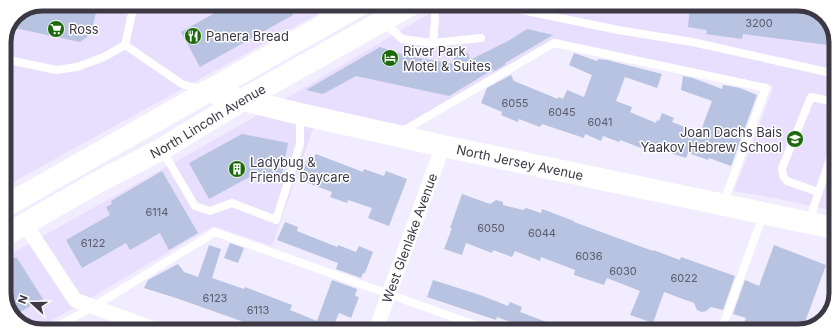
<svg xmlns="http://www.w3.org/2000/svg" width="840" height="335" font-family="Inter,sans-serif">
  <style>
    .built { fill: #e8defd }
    .building { fill: #b7c3e1 }
    .lines { fill: none; stroke-linecap: round; stroke-linejoin: round }
    .lane { stroke: #fff; stroke-width: 8 }
    .street { stroke: #fff; stroke-width: 15 }
    .secondary { stroke: #fff; stroke-width: 22 }
    .primary { stroke: #fff; stroke-width: 22 }
    .labels { text-anchor: middle; dominant-baseline: central; stroke-width: 3; stroke-linejoin: round; paint-order: stroke }
    .number-label { font-size: 11px; fill: #5b5b6b }
    .poi-label { font-size: 13px; fill: #3c3844; stroke: #fff; text-anchor: start }
    .street-label { font-size: 13px; fill: #3c3844; stroke: #fff }
    .rim { fill: none; stroke: #3c3844; stroke-width: 5 }
  </style>
  <rect width="100%" height="100%" fill="#f1ecff"/>
  <g class="built">
    <polygon points="42,4 334,5 4,187 4,40 15,15"/>
    <polygon points="444,5 812,7 828,19 836,40 834,211 775,198 734,191 774,86 557,39 399,131 319,112 272,246 213,226 39,328 28,328 12,316 4,295 4,258 239,126"/>
  </g>
  <g class="building">
    <polygon points="42,4 98,4 91,34 80,42 10,27 15,15"/>
    <polygon points="229,5 288,5 293,15 200,67 181,32"/>
    <polygon points="690,6 812,7 828,19 836,40 836,46 743,34 742,39 706,34 707,30 688,27"/>
    <polygon points="527,29 553,35 505,63 506,64 493,72 494,69 449,96 356,76 323,94 306,90 380,47 408,56 454,64 454,55 468,53 470,60 508,41"/>
    <polygon points="574,53 597,61 598,59 607,60 662,74 657,88 625,77 616,101 632,107 630,112 656,123 657,120 659,121 662,113 674,118 672,122 700,133 712,101 681,90 683,76 693,78 722,89 723,85 740,88 757,95 731,166 709,158 708,160 688,153 686,158 664,151 663,154 642,145 641,148 620,140 619,142 603,136 601,141 585,134 584,138 542,124 540,127 519,119 518,122 501,115 502,112 481,103 487,88 511,75 514,81 558,99 558,97 563,99 567,90 584,97 592,75 569,65"/>
    <polygon points="242,134 288,143 281,180 255,174 209,199 189,163"/>
    <polygon points="316,154 363,172 364,169 384,176 386,171 407,179 389,226 368,218 372,208 348,200 347,203 330,197 332,192 300,180 309,155 314,157"/>
    <polygon points="162,171 198,233 169,250 160,233 130,250 126,243 82,268 66,240 110,215 106,207 112,204 111,201"/>
    <polygon points="462,194 490,204 496,200 503,202 503,205 523,210 526,208 541,213 542,209 574,221 574,222 653,251 653,250 680,260 681,257 735,276 723,310 711,307 706,311 702,312 697,310 694,303 664,292 653,323 630,315 640,291 607,278 604,285 574,275 575,270 541,257 540,261 515,251 512,257 493,250 492,253 466,243 462,255 444,249 452,228 450,228"/>
    <polygon points="285,222 298,227 297,231 337,247 338,245 356,252 359,246 373,252 365,273 363,273 361,278 336,269 338,263 277,240"/>
    <polygon points="230,243 244,248 238,263 224,258"/>
    <polygon points="209,245 221,249 212,278 244,289 245,287 292,305 290,310 317,321 332,280 357,289 355,296 359,297 351,318 339,313 333,327 336,329 264,329 176,298 144,288 148,280 178,264 184,272 198,277"/>
    <polygon points="774,245 826,265 802,330 798,331 741,331 746,318 733,314 745,280 759,286"/>
    <polygon points="12,258 17,258 43,299 13,316 4,295 4,260"/>
    <polygon points="433,280 480,295 508,306 510,302 522,307 520,312 565,329 565,330 517,330 519,325 497,317 496,320 427,297"/>
  </g>
  <g class="lines">
    <g class="lane">
      <polyline points="317,5 329,22"/>
      <polyline points="502,6 618,30 692,42 836,74"/>
      <polyline points="384,22 402,39 433,43 435,19 434,5"/>
      <polyline points="433,43 481,38"/>
      <polyline points="125,45 182,84 203,90"/>
      <polyline points="4,59 56,70 77,67 104,57 125,45 134,4"/>
      <polyline points="401,132 554,43 766,88 723,204"/>
      <polyline points="162,150 195,206 210,211 232,203 276,220 300,144 300,114"/>
      <polyline points="818,192 787,181 783,176 782,168 811,97 835,102"/>
      <polyline points="809,221 835,144"/>
      <polyline points="54,328 93,307 215,232 489,330"/>
      <polyline points="721,331 763,215"/>
    </g>
    <g class="street">
      <polyline points="25,224 75,300 154,329"/>
      <path id="s1" d="M376,329L443,146"/>
    </g>
    <path class="secondary" id="s2" d="M207,91L300,114L443,146L834,228"/>
    <g class="primary">
      <polyline points="4,207 360,5"/>
      <path id="s3" d="M4,236L96,183L162,149L242,100L411,5"/>
    </g>
  </g>
  <defs>
    <g id="supermarket-disc" transform="scale(0.9)"><circle r="9.5" fill="#1c6a0b" stroke="#fff"/><path d="M-6-5.5h2.5l.6 2H6L4.5 2H-2.5L-4.4-4H-6ZM-1.5 3.2a1.3 1.3 0 1 0 .1 0ZM3 3.2a1.3 1.3 0 1 0 .1 0Z" fill="#fff"/></g>
    <g id="restaurant-disc" transform="scale(0.9)"><circle r="9.5" fill="#1c6a0b" stroke="#fff"/><path d="M-5-6h1v4h1v-4h1v4h1v-4h1v5L-1.5 .5V6h-2V.5L-5-1ZM5-6V6H3V1.5H1.5Q1.5-4 5-6Z" fill="#fff"/></g>
    <g id="hotel-disc" transform="scale(0.9)"><circle r="9.5" fill="#1c6a0b" stroke="#fff"/><path d="M-6-4.5h1.5V1H6V5H4.5V3h-9V5H-6ZM-4 0a1.8 1.8 0 1 1 3.6 0ZM.5 0V-2.5h3Q6-2.5 6 0Z" fill="#fff"/></g>
    <g id="school-disc" transform="scale(0.9)"><circle r="9.5" fill="#1c6a0b" stroke="#fff"/><path d="M0-5L7-2L0 1L-7-2ZM-4 1L0 2.5L4 1V4Q0 6-4 4Z" fill="#fff"/></g>
    <g id="building-disc" transform="scale(0.9)"><circle r="9.5" fill="#1c6a0b" stroke="#fff"/><path d="M-4-6H4V6H1V3H-1V6H-4ZM-2.5-4.3h1.7v1.8h-1.7ZM.8-4.3h1.7v1.8H.8ZM-2.5-1h1.7V.8h-1.7ZM.8-1h1.7V.8H.8Z" fill="#fff"/></g>
  </defs>
  <g fill-rule="evenodd">
    <use href="#supermarket-disc" x="56" y="29"/>
    <use href="#restaurant-disc" x="193" y="36"/>
    <use href="#hotel-disc" x="390" y="58"/>
    <use href="#school-disc" x="795" y="139"/>
    <use href="#building-disc" x="237" y="169"/>
  </g>
  <g class="labels">
    <g class="number-label">
      <text x="759" y="23">3200</text>
      <text x="515" y="103">6055</text>
      <text x="562" y="112">6045</text>
      <text x="600" y="122">6041</text>
      <text x="157" y="212">6114</text>
      <text x="491" y="228">6050</text>
      <text x="542" y="233">6044</text>
      <text x="93" y="243">6122</text>
      <text x="589" y="256">6036</text>
      <text x="623" y="271">6030</text>
      <text x="684" y="278">6022</text>
      <text x="215" y="298">6123</text>
      <text x="258" y="310">6113</text>
    </g>
    <g class="poi-label">
      <text x="69" y="29">Ross</text>
      <text x="206" y="36">Panera Bread</text>
      <text x="403" y="51">River Park<tspan x="403" dy="15">Motel &amp; Suites</tspan></text>
      <text x="782" y="132" text-anchor="end">Joan Dachs Bais<tspan x="782" dy="15">Yaakov Hebrew School</tspan></text>
      <text x="250" y="162">Ladybug &amp;<tspan x="250" dy="15">Friends Daycare</tspan></text>
    </g>
    <g class="street-label">
      <text stroke="none"><textPath href="#s3" startOffset="234">North Lincoln Avenue</textPath></text>
      <text stroke="none"><textPath href="#s2" startOffset="321">North Jersey Avenue</textPath></text>
      <text stroke="none"><textPath href="#s1" startOffset="97">West Glenlake Avenue</textPath></text>
    </g>
  </g>
  <path d="M0 0H840V335H0ZM42 11H798A31 31 0 0 1 829 42V293A31 31 0 0 1 798 324H42A31 31 0 0 1 11 293V42A31 31 0 0 1 42 11Z" fill="#fff" fill-rule="evenodd"/>
  <path class="rim" d="M42 11H798A31 31 0 0 1 829 42V293A31 31 0 0 1 798 324H42A31 31 0 0 1 11 293V42A31 31 0 0 1 42 11Z"/>
  <g transform="translate(32 303) rotate(291)" stroke="#ffffff" stroke-width="3" paint-order="stroke">
  <path d="M0-3L7 15L0 10L-7 15Z" fill="#3c3844"/>
  <text y="-6" font-size="11" font-weight="bold" text-anchor="middle" fill="#3c3844">N</text>
  </g>
</svg>
